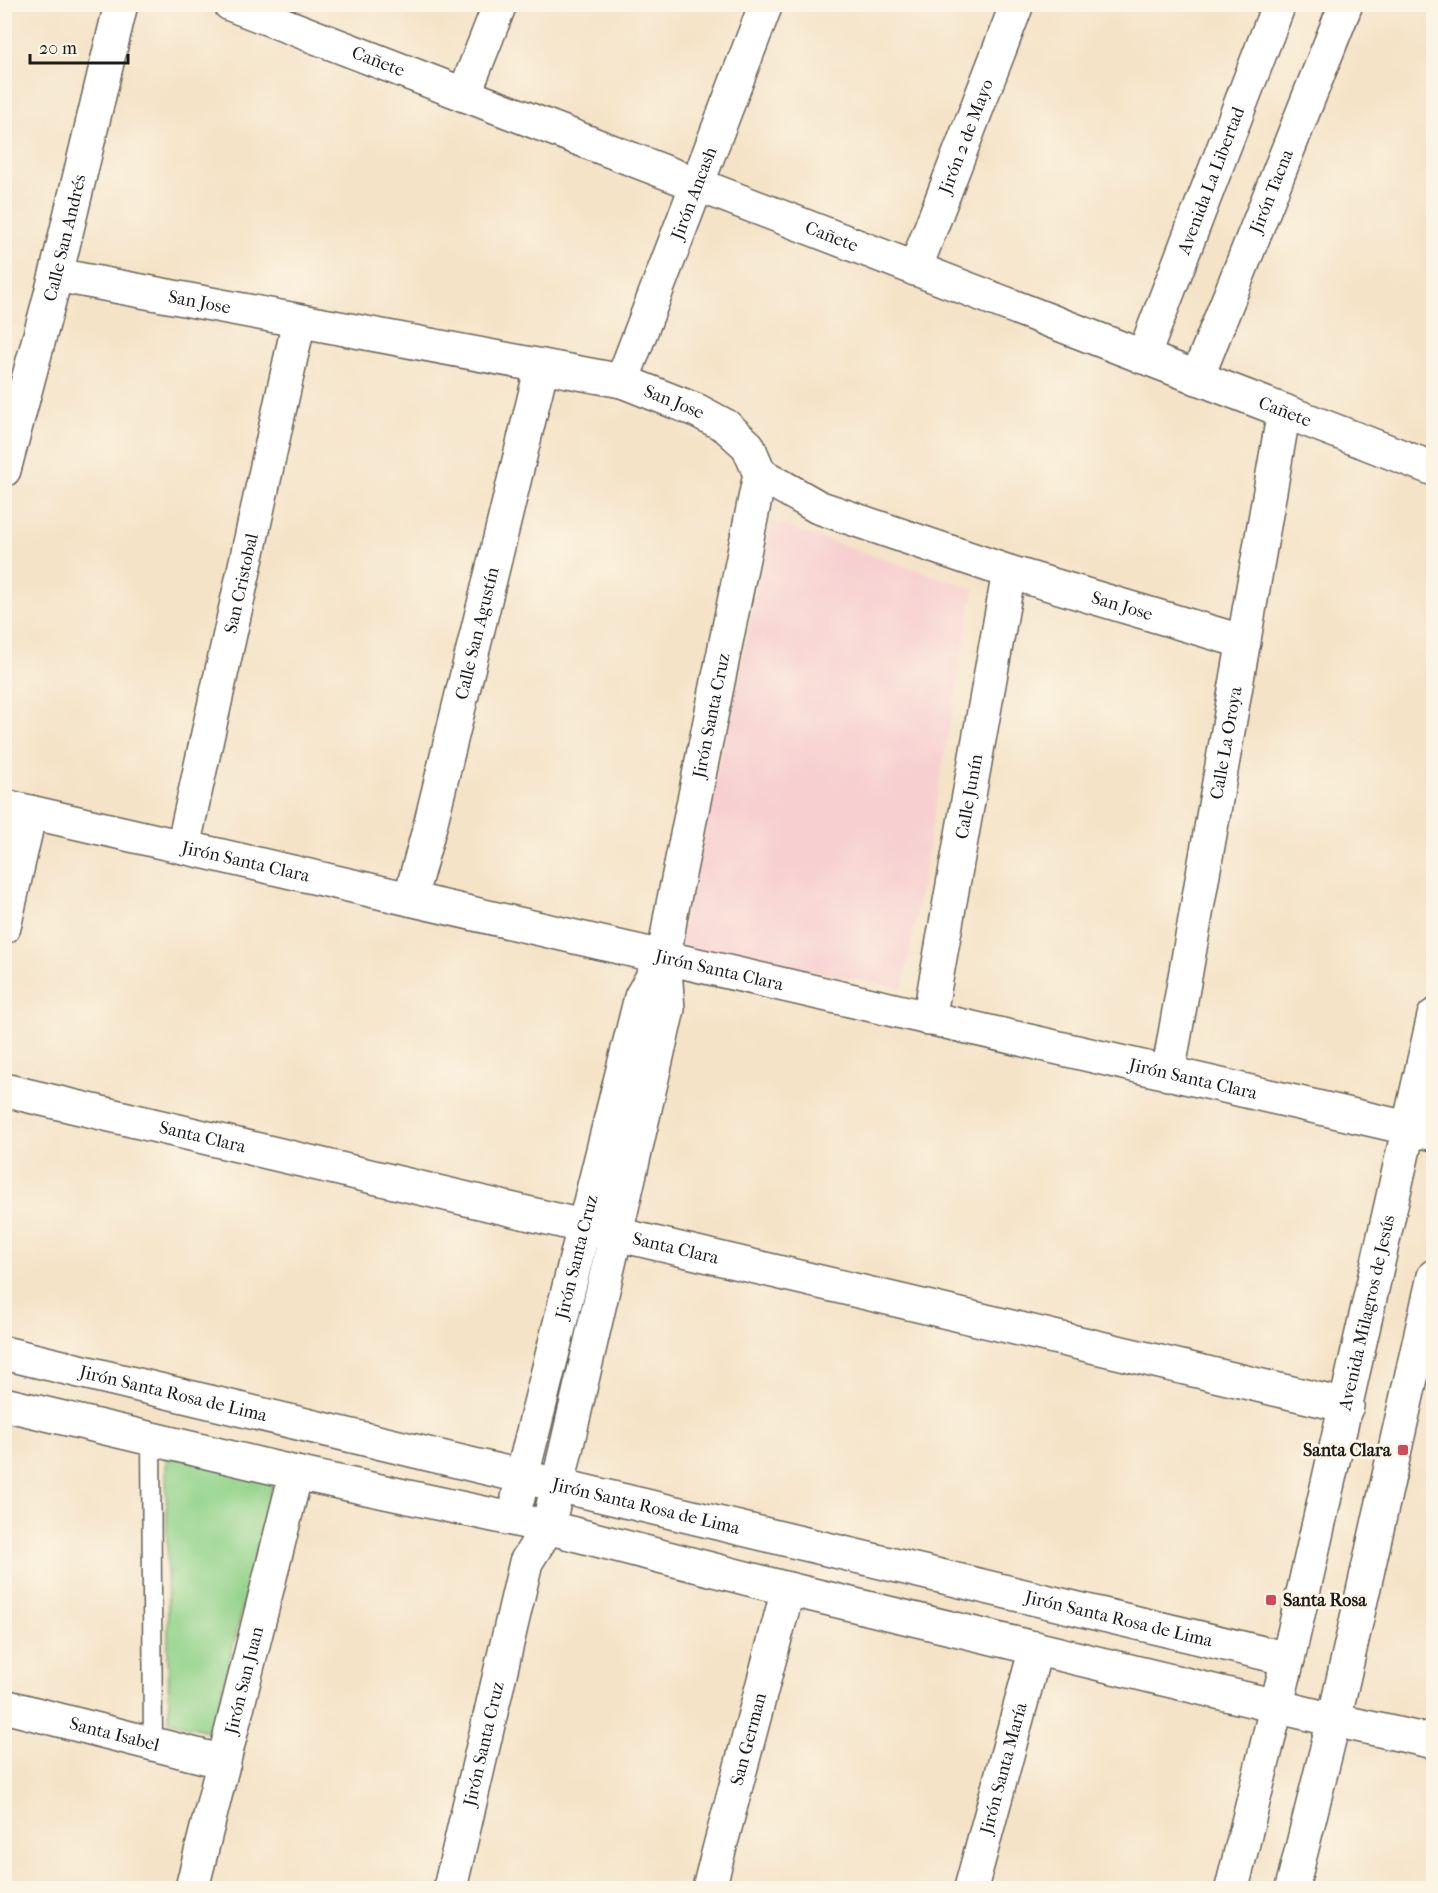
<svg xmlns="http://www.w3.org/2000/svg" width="1438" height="1893" font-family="'IM FELL French Canon',serif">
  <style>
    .built { fill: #f7cfd0 }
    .green { fill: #92d38b; stroke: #577854; stroke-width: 1.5 }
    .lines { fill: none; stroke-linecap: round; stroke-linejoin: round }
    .service-casing { stroke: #686258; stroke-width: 21 }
    .minor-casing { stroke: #686258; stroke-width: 36 }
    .tertiary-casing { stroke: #686258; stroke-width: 36 }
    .service { stroke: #fff; stroke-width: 18 }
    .minor { stroke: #fff; stroke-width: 33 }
    .tertiary { stroke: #fff; stroke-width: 33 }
    .poi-dot { fill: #d1495b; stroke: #fcf5e5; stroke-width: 2 }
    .labels { text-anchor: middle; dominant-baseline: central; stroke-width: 6; stroke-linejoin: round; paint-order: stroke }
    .street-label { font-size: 18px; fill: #1c1c1c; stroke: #fcf5e5 }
    .poi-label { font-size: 18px; font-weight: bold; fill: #1c1c1c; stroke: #fcf5e5; text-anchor: end }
  </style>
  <rect width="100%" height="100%" fill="#fcf5e5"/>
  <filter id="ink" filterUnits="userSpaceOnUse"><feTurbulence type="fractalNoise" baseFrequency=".0167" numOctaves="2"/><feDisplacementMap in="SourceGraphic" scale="12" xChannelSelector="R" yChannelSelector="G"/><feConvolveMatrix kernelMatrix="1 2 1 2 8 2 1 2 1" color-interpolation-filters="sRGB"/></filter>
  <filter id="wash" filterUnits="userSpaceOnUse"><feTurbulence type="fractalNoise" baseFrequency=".008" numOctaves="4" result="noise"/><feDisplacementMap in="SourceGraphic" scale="24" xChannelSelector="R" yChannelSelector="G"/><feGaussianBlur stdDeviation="1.35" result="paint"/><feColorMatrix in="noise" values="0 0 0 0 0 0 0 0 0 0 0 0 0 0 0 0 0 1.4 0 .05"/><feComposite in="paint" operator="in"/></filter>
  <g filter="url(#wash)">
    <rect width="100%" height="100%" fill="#f4e3c7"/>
    <polygon class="built" points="772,522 974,589 903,988 679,946"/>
    <polygon class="green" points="166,1455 274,1480 212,1732 169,1721"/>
  </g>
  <g filter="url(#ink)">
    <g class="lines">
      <g class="service-casing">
        <polyline id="service" points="151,1438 153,1744"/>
      </g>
      <g class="minor-casing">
        <g id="minor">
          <path id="s1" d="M230,4L1434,469"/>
          <polyline points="464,95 500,4"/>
          <path id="s2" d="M915,269L1017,4"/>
          <path id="s3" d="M56,275L622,381L698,411L726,426L748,446L760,474L818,507L1009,572L1244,642"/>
          <path id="s4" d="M1143,357L1279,4"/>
          <path id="s5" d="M1197,378L1346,4"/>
          <path id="s6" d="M622,381L766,4"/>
          <path id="s7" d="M4,470L56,275L121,4"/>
          <path id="s8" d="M4,806L1434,1134"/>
          <path id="s9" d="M183,847L299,321"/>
          <path id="s10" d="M410,899L430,826L542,366"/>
          <polyline points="4,927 30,812"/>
          <path id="s11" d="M929,1019L1009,572"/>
          <path id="s12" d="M1168,1074L1284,411"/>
          <path id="s13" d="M4,1090L1347,1406"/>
          <path id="s14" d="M4,1353L1288,1659"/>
          <polyline points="4,1404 296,1473 535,1524 788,1589 1334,1720 1434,1742"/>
          <path id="s15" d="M518,1498L522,1476L641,997L664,957"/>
          <path id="s16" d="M4,1706L224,1762"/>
          <path id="s17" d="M192,1888L296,1473"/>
          <path id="s18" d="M450,1888L526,1562L548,1527L668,1009L664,957L671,914L760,474"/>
          <path id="s19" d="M709,1888L788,1589"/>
          <path id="s20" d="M971,1888L1036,1648"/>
        </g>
      </g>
      <g class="tertiary-casing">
        <g id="tertiary">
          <path id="s21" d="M1232,1888L1288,1659L1434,1016"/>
          <polyline points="1292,1888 1334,1720 1434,1276"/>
        </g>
      </g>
      <use href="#service" class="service"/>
      <use href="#minor" class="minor"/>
      <use href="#tertiary" class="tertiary"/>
    </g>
  </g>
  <g class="poi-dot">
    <rect x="1397" y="1444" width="12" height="12" rx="3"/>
    <rect x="1265" y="1594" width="12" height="12" rx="3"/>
  </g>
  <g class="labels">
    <g class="street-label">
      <text stroke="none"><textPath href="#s1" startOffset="159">Cañete</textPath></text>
      <text stroke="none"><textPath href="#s2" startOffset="142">Jirón 2 de Mayo</textPath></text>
      <text stroke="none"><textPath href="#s4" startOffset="189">Avenida La Libertad</textPath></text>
      <text stroke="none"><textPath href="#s5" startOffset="201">Jirón Tacna</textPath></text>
      <text stroke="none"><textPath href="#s6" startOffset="201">Jirón Ancash</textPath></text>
      <text stroke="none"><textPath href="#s7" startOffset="240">Calle San Andrés</textPath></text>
      <text stroke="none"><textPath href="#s1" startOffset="645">Cañete</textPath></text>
      <text stroke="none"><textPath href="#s3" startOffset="146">San Jose</textPath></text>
      <text stroke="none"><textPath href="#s3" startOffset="632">San Jose</textPath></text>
      <text stroke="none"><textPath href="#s1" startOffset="1131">Cañete</textPath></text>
      <text stroke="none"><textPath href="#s9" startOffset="270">San Cristobal</textPath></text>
      <text stroke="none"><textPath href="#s3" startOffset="1136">San Jose</textPath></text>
      <text stroke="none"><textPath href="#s10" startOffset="274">Calle San Agustín</textPath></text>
      <text stroke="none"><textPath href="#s18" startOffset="1206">Jirón Santa Cruz</textPath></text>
      <text stroke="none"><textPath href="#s12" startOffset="336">Calle La Oroya</textPath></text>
      <text stroke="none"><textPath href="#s11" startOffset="226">Calle Junín</textPath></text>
      <text stroke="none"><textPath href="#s8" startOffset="248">Jirón Santa Clara</textPath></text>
      <text stroke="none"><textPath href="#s8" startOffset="734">Jirón Santa Clara</textPath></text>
      <text stroke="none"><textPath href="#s8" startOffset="1220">Jirón Santa Clara</textPath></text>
      <text stroke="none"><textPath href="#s13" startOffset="204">Santa Clara</textPath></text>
      <text stroke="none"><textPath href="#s13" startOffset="690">Santa Clara</textPath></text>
      <text stroke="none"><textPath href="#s15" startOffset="248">Jirón Santa Cruz</textPath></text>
      <text stroke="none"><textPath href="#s21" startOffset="591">Avenida Milagros de Jesús</textPath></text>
      <text stroke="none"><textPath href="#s14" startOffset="174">Jirón Santa Rosa de Lima</textPath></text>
      <text stroke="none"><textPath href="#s14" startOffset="660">Jirón Santa Rosa de Lima</textPath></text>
      <text stroke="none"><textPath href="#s14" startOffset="1146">Jirón Santa Rosa de Lima</textPath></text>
      <text stroke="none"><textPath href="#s17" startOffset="214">Jirón San Juan</textPath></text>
      <text stroke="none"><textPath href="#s16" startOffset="114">Santa Isabel</textPath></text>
      <text stroke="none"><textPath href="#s19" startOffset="154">San German</textPath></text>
      <text stroke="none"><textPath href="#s18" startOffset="148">Jirón Santa Cruz</textPath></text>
      <text stroke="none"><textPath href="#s20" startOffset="124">Jirón Santa María</textPath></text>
    </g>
    <g class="poi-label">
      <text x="1391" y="1450">Santa Clara</text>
      <text x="1283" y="1600" text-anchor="start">Santa Rosa</text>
    </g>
  </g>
  <rect width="1438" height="1893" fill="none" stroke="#fcf5e5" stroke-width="24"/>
  <path d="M30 54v9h98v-9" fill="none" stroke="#1c1c1c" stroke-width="3"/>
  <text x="39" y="54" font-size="18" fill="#1c1c1c" stroke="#fcf5e5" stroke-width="4.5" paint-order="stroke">20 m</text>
</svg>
